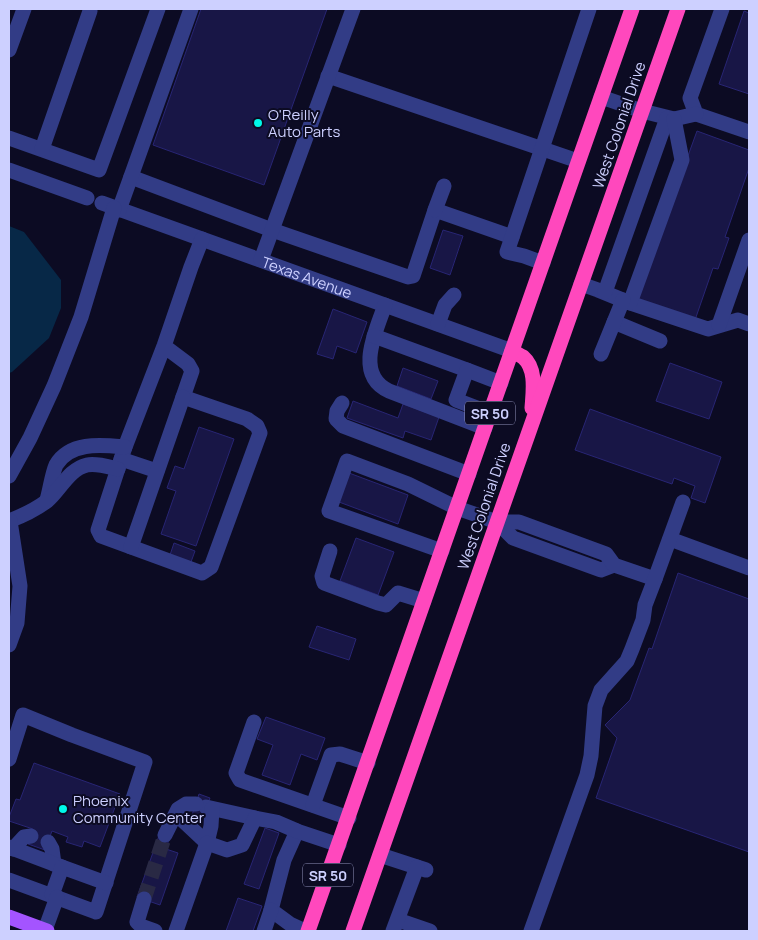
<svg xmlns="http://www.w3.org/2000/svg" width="758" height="940" font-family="Manrope,sans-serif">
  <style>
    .water { fill: #072847 }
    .building { fill: #181646; stroke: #282574 }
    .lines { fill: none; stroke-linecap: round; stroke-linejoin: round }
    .minor-tunnel { stroke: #292944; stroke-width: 15; stroke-dasharray: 15 8; stroke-linecap: butt }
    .minor { stroke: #323c86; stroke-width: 15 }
    .major { stroke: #a454ff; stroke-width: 15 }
    .highway { stroke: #ff48bd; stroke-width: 15 }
    .poi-dot { fill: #00f8e9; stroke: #0c0b23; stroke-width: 2 }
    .labels { text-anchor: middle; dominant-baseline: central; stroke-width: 4; stroke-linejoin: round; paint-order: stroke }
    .shield { fill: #0c0b23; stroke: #9395bd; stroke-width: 1 }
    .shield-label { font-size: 14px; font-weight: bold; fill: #cdd0ff }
    .poi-label { font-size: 15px; fill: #cdd0ff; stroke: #0c0b23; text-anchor: start }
    .street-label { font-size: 15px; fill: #cdd0ff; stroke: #0c0b23 }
  </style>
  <rect width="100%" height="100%" fill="#0c0b23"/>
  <polygon class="water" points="9,226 24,232 61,280 61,308 49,338 12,372 9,373"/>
  <g class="building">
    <polygon points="201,9 327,9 264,185 153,145"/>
    <polygon points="744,11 749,13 749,94 719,84"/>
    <polygon points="697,131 749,150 749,168 725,237 729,238 718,269 713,268 695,320 636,299"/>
    <polygon points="443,230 463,236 450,275 430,268"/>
    <polygon points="333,309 367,322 356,353 337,346 333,359 317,354"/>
    <polygon points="670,363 722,382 709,419 656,401"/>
    <polygon points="403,368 438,381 431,399 397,386"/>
    <polygon points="353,401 398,418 403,404 439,417 431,440 405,431 403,438 347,418"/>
    <polygon points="590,409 721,457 705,503 691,498 695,486 674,478 672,484 575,450"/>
    <polygon points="199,427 234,439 196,546 161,534 176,491 167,488 175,466 184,469"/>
    <polygon points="349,473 408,495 398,524 339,502"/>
    <polygon points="356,538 394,552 378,595 340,581"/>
    <polygon points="174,543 195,551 191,562 170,555"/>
    <polygon points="678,573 749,599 749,852 596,798 617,738 605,725 630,700 649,648 652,649"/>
    <polygon points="317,626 356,639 349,660 309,647"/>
    <polygon points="266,717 325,738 317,760 301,754 290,785 262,775 273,745 257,739"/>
    <polygon points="34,763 120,794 100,847 84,841 82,847 66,842 68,837 52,831 45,850 28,844 33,829 9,821 9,817 16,799 20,800"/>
    <polygon points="199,794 210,798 202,818 192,815"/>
    <polygon points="265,828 279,833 259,889 244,884"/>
    <polygon points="160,833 170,836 166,849 178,853 160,905 137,897"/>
    <polygon points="238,898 262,906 253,931 226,931"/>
  </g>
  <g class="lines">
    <polyline class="minor-tunnel" points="144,899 165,835"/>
    <g class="minor">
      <polyline points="722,9 690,98 696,114 749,132"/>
      <polyline points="9,50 24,9"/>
      <polyline points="328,76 578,161"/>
      <polyline points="601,97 642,111 674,119 696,114"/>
      <polyline points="9,138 99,170 158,9"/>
      <polyline points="42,149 90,11"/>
      <polyline points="9,170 87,198"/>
      <polyline points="131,177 272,230 408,277 413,276 435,210 512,237"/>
      <path id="s1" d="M102,203L512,351"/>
      <polyline points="119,210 191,9"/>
      <polyline points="435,210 444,186"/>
      <polyline points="261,260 353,9"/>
      <polyline points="543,263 524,256 507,252 589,9"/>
      <polyline points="581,284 598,290 630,303 708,329 738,320 749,324"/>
      <polyline points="605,292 667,118"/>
      <polyline points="630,303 682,160 674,119"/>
      <path d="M385,305C376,331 354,375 389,391L485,428"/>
      <polyline points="614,322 660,341"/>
      <polyline points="438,324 445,305 454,295"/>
      <polyline points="719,325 749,240"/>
      <polyline points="374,336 467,370"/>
      <polyline points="164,346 188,364 192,371 183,397 247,419 257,426 260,433 211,567 202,573 101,536 98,530 125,447 164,346 191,267 202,239"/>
      <polyline points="601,354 623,300"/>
      <polyline points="342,403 337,411 336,419 343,426 469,474"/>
      <polyline points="490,413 456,400 467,370 501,383"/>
      <polyline points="121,459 157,471"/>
      <polyline points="9,476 30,438 54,386 81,317 114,208"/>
      <path d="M47,500C50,490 52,474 56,465C70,441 102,445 125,447"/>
      <path d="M9,521C22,516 35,510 47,501C60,490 69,469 87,465C97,463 109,467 118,469"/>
      <polyline points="497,522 513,538 601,570 614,565"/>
      <polyline points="670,539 749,568"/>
      <polyline points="131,547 183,397"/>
      <polyline points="330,551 322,576 324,583 378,603 386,605 398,593 424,601"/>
      <polyline points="442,551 329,511 347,461 408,484 457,508 497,522 519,522 606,554 614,565 655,579"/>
      <polyline points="9,645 17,623 20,586 10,521"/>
      <polyline points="254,722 236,773 240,780 349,818"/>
      <polyline points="9,759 23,715 72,735 145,762 96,912 9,880"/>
      <polyline points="313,805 331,755 340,754 368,763"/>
      <polyline points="206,807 255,818"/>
      <polyline points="176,814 207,843 211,826 212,809"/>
      <polyline points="297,831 284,860 271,910 290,924 305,931"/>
      <polyline points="165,835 178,809 186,804 196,804"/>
      <polyline points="48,842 52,849 54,864"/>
      <polyline points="9,847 62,867"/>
      <polyline points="13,849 24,837 31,836"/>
      <polyline points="380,855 426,870"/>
      <polyline points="52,895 62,867 106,883"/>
      <polyline points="144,899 137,922 141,926 155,931"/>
      <polyline points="398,920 430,931"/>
      <polyline points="45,930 57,897"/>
      <polyline points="176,931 207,843 227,850 242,845 255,818 276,822 297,831 339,845"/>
      <polyline points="264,931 271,910"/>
      <polyline points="393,931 417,867"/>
      <polyline points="531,931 587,775 591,756 595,706 601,690 627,661 632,649 643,620 645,605 655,579 683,502"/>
    </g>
    <polyline class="major" points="9,917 47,931"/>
    <g class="highway">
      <path d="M512,351C516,353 519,355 523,357C537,369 533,392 532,408"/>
      <polyline points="308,931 632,9"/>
      <polyline points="353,931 678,9"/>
    </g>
  </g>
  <g class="poi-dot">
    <circle cx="258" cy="123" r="5"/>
    <circle cx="63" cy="809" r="5"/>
  </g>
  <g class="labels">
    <g class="shield">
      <rect x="465" y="401.5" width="50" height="23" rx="4"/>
      <rect x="303" y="863.5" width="50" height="23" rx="4"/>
    </g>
    <g class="shield-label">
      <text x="490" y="413">SR 50</text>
      <text x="328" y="875">SR 50</text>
    </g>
    <g class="poi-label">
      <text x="268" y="114">O'Reilly<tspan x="268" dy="17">Auto Parts</tspan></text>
      <text x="73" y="800">Phoenix<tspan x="73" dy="17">Community Center</tspan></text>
    </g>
    <g class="street-label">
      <text transform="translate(619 125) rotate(-71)">West Colonial Drive</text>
      <text stroke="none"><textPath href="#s1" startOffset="218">Texas Avenue</textPath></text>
      <text transform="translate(484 506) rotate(-71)">West Colonial Drive</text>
    </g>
  </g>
  <rect width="758" height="940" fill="none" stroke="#cdd0ff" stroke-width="20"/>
</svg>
